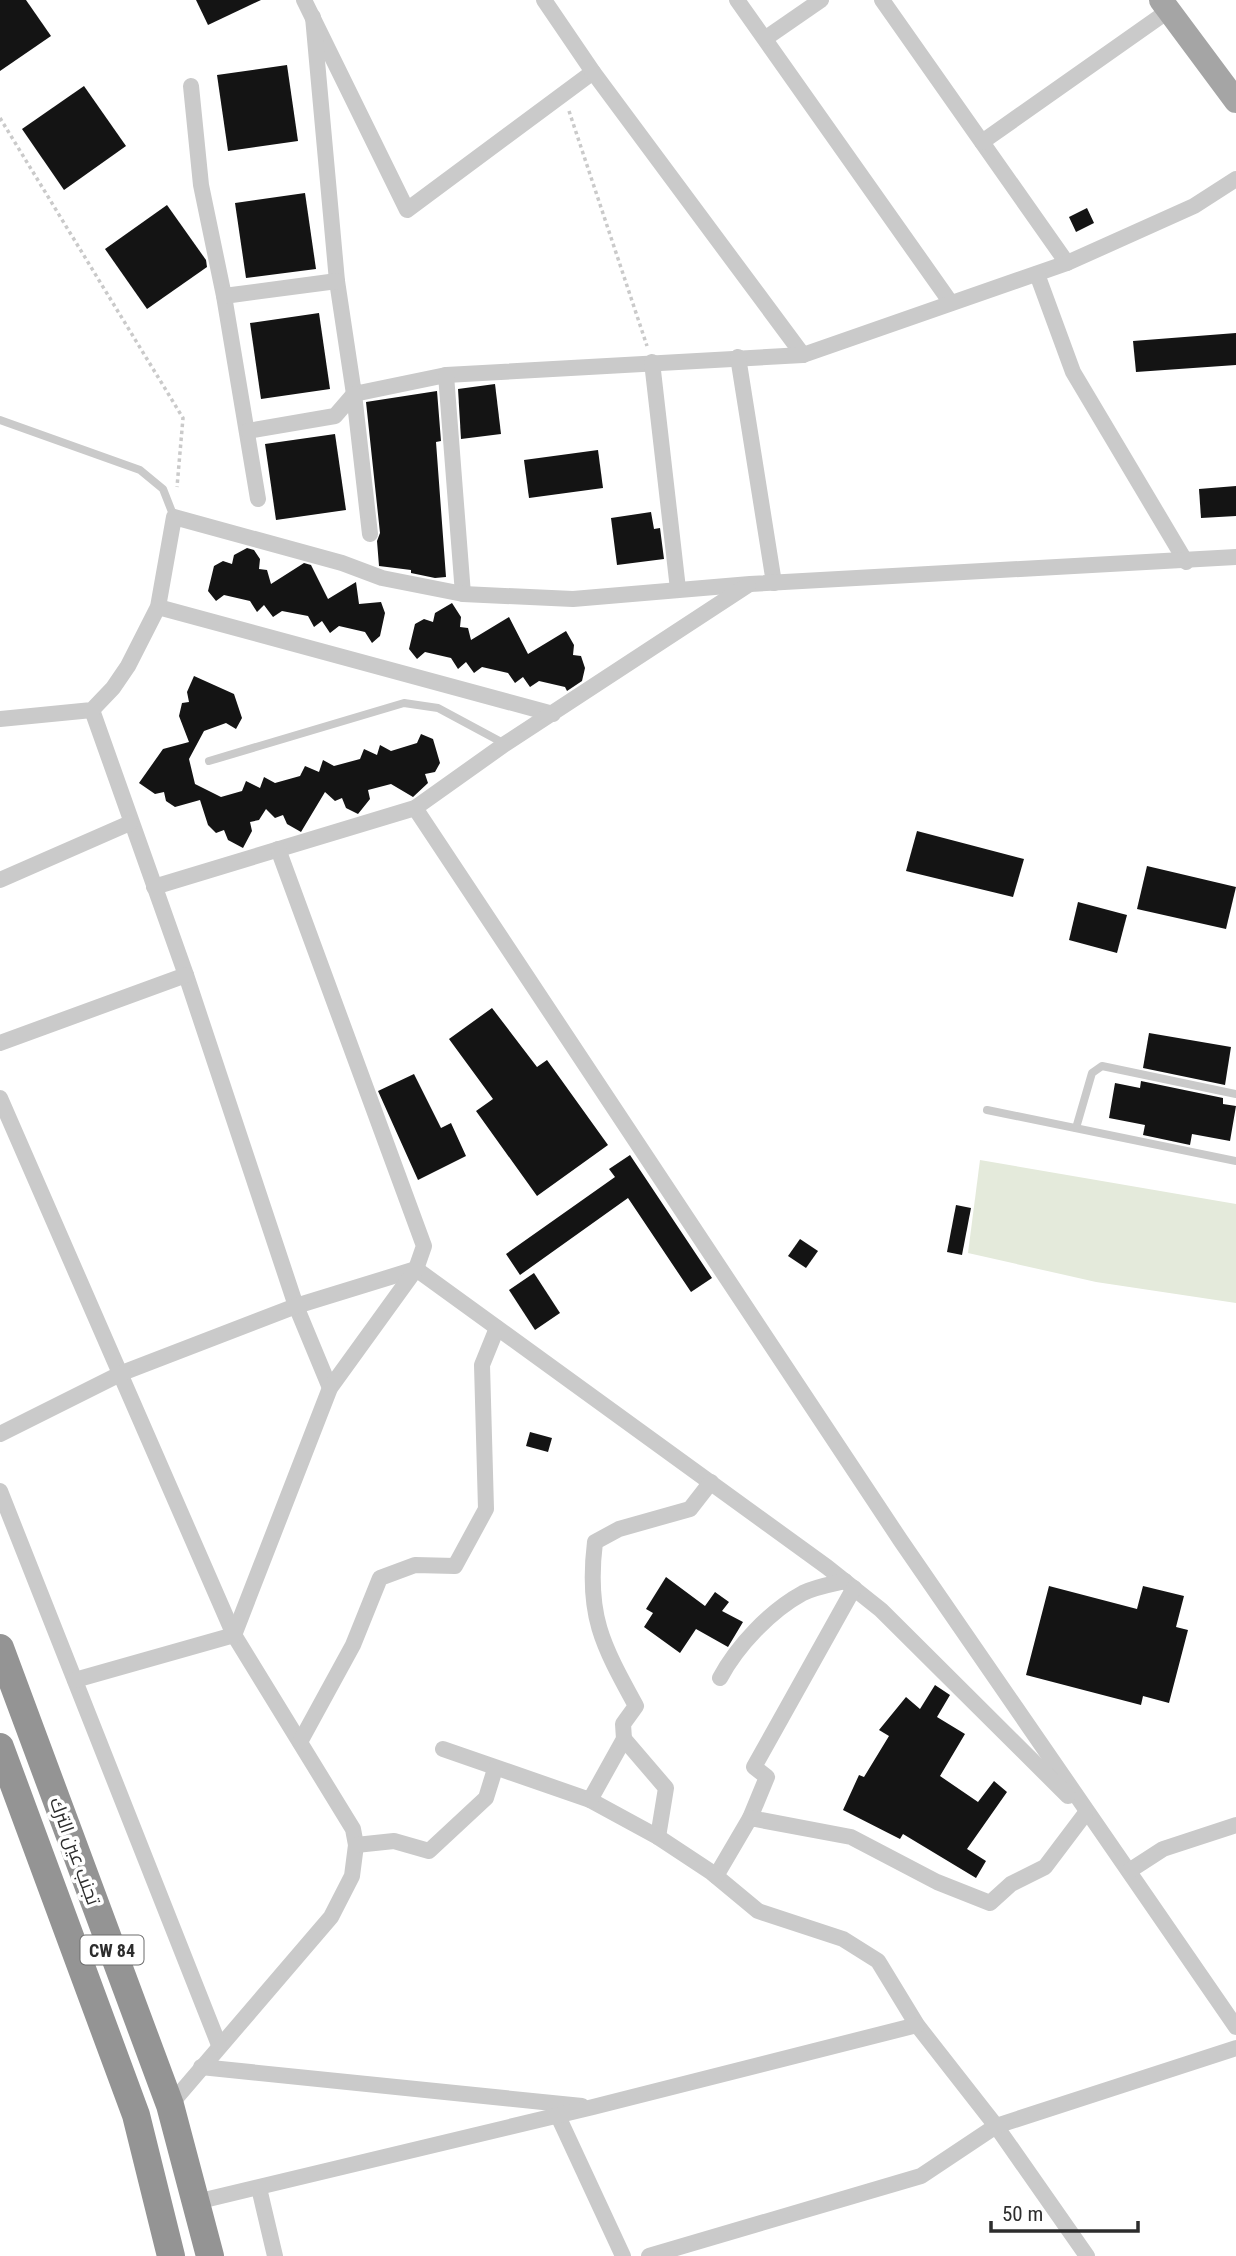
<svg xmlns="http://www.w3.org/2000/svg" width="1236" height="2256" font-family="'Roboto Condensed',Cairo,sans-serif">
  <style>
    .green { fill: #e4eadb }
    .building { fill: #141414 }
    .lines { fill: none; stroke-linecap: round; stroke-linejoin: round }
    .path { stroke: #cacaca; stroke-width: 3.5; stroke-dasharray: 3.5 3.5; stroke-linecap: butt }
    .lane { stroke: #cacaca; stroke-width: 8 }
    .street { stroke: #cacaca; stroke-width: 16 }
    .primary { stroke: #a5a5a5; stroke-width: 24 }
    .highway { stroke: #949494; stroke-width: 28 }
    .labels { text-anchor: middle; dominant-baseline: central; stroke-width: 7; stroke-linejoin: round; paint-order: stroke }
    .shield { fill: #fff; stroke: #6c6c6c; stroke-width: 2 }
    .shield-label { font-size: 18px; font-weight: bold; fill: #2d2d2d }
    .street-label { font-size: 19px; fill: #2d2d2d; stroke: #fff }
  </style>
  <rect width="100%" height="100%" fill="#fff"/>
  <polygon class="green" points="980,1160 1236,1204 1236,1303 1096,1282 968,1253"/>
  <g class="building">
    <polygon points="0,0 26,0 51,36 0,71"/>
    <polygon points="196,0 261,0 208,25"/>
    <polygon points="287,65 298,141 228,151 217,75"/>
    <polygon points="84,86 126,146 64,190 22,129"/>
    <polygon points="305,193 316,269 246,278 235,203"/>
    <polygon points="167,205 206,260 207,267 147,309 105,249"/>
    <polygon points="1087,208 1094,223 1076,232 1069,217"/>
    <polygon points="319,313 330,389 261,399 250,323"/>
    <polygon points="1236,333 1236,365 1136,372 1133,341"/>
    <polygon points="495,384 501,434 461,439 458,389"/>
    <polygon points="437,391 441,441 436,442 446,577 435,578 411,573 411,570 379,566 377,541 380,533 366,402"/>
    <polygon points="335,434 346,510 276,520 265,444"/>
    <polygon points="598,450 603,488 529,498 524,460"/>
    <polygon points="1236,486 1236,516 1201,518 1199,489"/>
    <polygon points="651,512 654,529 660,528 664,559 617,565 611,518"/>
    <polygon points="247,548 254,550 260,559 259,569 267,570 271,584 304,563 311,565 328,599 356,582 359,604 381,602 385,613 380,636 372,643 365,632 339,626 330,633 322,621 314,627 308,616 282,611 273,617 264,605 257,612 250,601 224,595 216,601 208,591 214,566 223,561 232,564 234,555"/>
    <polygon points="452,603 461,617 460,627 468,628 471,640 509,617 528,654 566,631 574,645 573,655 581,656 585,668 582,681 567,691 565,687 539,681 530,687 523,677 515,683 508,673 482,667 474,673 466,662 458,669 451,658 425,652 417,659 409,649 415,624 424,619 433,622 435,613"/>
    <polygon points="194,676 234,694 242,718 236,729 226,723 204,731 189,759 195,784 221,797 242,791 246,781 260,788 264,777 275,783 300,776 305,766 319,772 323,760 334,766 360,759 364,749 377,755 380,745 391,751 417,743 421,734 433,739 440,763 435,772 425,774 428,783 413,797 391,784 368,790 370,799 358,814 346,808 342,798 335,801 325,792 301,832 287,824 283,815 275,818 266,809 259,820 250,822 252,831 243,848 228,840 224,830 216,833 208,825 200,800 175,807 166,801 164,792 155,794 139,783 163,749 189,742 179,716 182,703 189,702 187,692"/>
    <polygon points="917,831 1024,859 1013,897 906,871"/>
    <polygon points="1147,866 1236,887 1226,929 1137,909"/>
    <polygon points="1078,902 1127,915 1117,953 1069,940"/>
    <polygon points="492,1008 537,1067 547,1060 608,1145 537,1196 476,1111 493,1099 449,1039"/>
    <polygon points="1149,1033 1231,1047 1225,1085 1143,1068"/>
    <polygon points="414,1074 441,1128 451,1123 466,1156 418,1180 378,1091"/>
    <polygon points="1141,1081 1223,1098 1223,1104 1236,1106 1230,1141 1192,1134 1190,1145 1143,1135 1145,1125 1109,1118 1115,1083 1140,1088"/>
    <polygon points="630,1155 712,1278 691,1292 628,1198 520,1275 506,1254 615,1177 609,1169"/>
    <polygon points="956,1205 971,1208 962,1255 947,1252"/>
    <polygon points="800,1239 818,1251 806,1268 788,1256"/>
    <polygon points="534,1273 560,1313 535,1330 509,1290"/>
    <polygon points="530,1432 552,1438 548,1452 526,1446"/>
    <polygon points="666,1577 705,1606 715,1592 729,1602 722,1611 743,1622 728,1647 696,1629 680,1653 644,1627 653,1613 646,1609"/>
    <polygon points="1049,1586 1137,1609 1143,1586 1184,1596 1176,1627 1188,1630 1169,1703 1143,1696 1141,1705 1026,1675"/>
    <polygon points="935,1685 950,1695 937,1717 965,1734 940,1776 978,1802 994,1781 1007,1792 967,1849 986,1861 976,1878 903,1834 900,1839 843,1810 859,1775 864,1777 889,1736 879,1730 906,1697 920,1709"/>
  </g>
  <g class="lines">
    <g class="path">
      <polyline points="569,111 647,346"/>
      <polyline points="0,118 183,418 177,487"/>
    </g>
    <g class="lane">
      <polyline points="0,420 140,470 163,489 174,517"/>
      <polyline points="209,761 404,703 438,708 505,744"/>
      <polyline points="987,1110 1236,1161"/>
      <polyline points="1076,1128 1092,1073 1102,1066 1236,1094"/>
    </g>
    <g class="street">
      <polyline points="304,0 407,210 593,72"/>
      <polyline points="544,0 593,72 803,355"/>
      <polyline points="737,0 951,303"/>
      <polyline points="882,0 1067,263"/>
      <polyline points="313,17 337,281 354,394 446,375 803,355 1067,263 1194,206 1236,179"/>
      <polyline points="766,38 821,0"/>
      <polyline points="191,86 201,185 224,296 258,499"/>
      <polyline points="982,142 1168,11"/>
      <polyline points="1037,274 1073,372 1186,562"/>
      <polyline points="224,296 337,281"/>
      <polyline points="738,357 774,583"/>
      <polyline points="652,362 678,589"/>
      <polyline points="446,375 463,594"/>
      <polyline points="248,431 335,416 354,394 370,534"/>
      <polyline points="158,607 553,714"/>
      <polyline points="92,710 186,975 296,1306 330,1388"/>
      <polyline points="0,719 92,710 113,688 128,666 158,607 174,517 342,563 382,578 463,594 573,599 750,584 1236,557"/>
      <polyline points="415,808 901,1541 1236,2027"/>
      <polyline points="0,880 130,823"/>
      <polyline points="154,887 415,808 505,744 748,585"/>
      <polyline points="0,1043 186,975"/>
      <polyline points="0,1098 234,1635 353,1829 356,1845 352,1876 331,1917 170,2105"/>
      <polyline points="416,1269 827,1567 881,1610 1068,1796"/>
      <polyline points="0,1434 122,1373 296,1306 416,1269"/>
      <polyline points="0,1491 219,2045"/>
      <path d="M720,1678C737,1646 770,1611 803,1593C815,1587 832,1584 845,1581"/>
      <polyline points="75,1680 234,1635 330,1388 416,1269 424,1246 278,849"/>
      <polyline points="624,1739 666,1788 658,1837"/>
      <polyline points="300,1742 353,1645 380,1578 415,1565 455,1566 486,1509 482,1365 497,1328"/>
      <polyline points="443,1749 590,1800 658,1837 711,1872 758,1911 843,1939 878,1961 917,2025 996,2126 1087,2256"/>
      <path d="M590,1800L624,1739L623,1724L636,1706C602,1644 586,1615 595,1542L619,1529L690,1509L711,1482"/>
      <polyline points="750,1818 767,1777 754,1767 854,1588"/>
      <polyline points="356,1845 394,1841 429,1851 486,1798 495,1769"/>
      <polyline points="1129,1871 1163,1849 1236,1825"/>
      <polyline points="716,1876 750,1818 851,1837 937,1882 990,1903 1011,1884 1045,1867 1085,1814"/>
      <polyline points="201,2067 582,2106"/>
      <polyline points="558,2116 623,2256"/>
      <polyline points="259,2188 275,2256"/>
      <polyline points="196,2202 593,2107 917,2025"/>
      <polyline points="649,2256 921,2176 996,2126 1236,2048"/>
    </g>
    <polyline class="primary" points="1161,0 1236,101"/>
    <g class="highway">
      <polyline points="0,1648 170,2105 210,2256"/>
      <polyline points="0,1747 136,2115 171,2256"/>
    </g>
  </g>
  <g class="labels">
    <rect class="shield" x="80.5" y="1935.5" width="63" height="29" rx="5"/>
    <g class="shield-label">
      <text x="112" y="1950">CW 84</text>
    </g>
    <g class="street-label">
      <text transform="translate(75 1851) rotate(70)">تجنب عين الترك</text>
    </g>
  </g>
  <path d="M991 2221v10h147v-10" fill="none" stroke="#2d2d2d" stroke-width="3.5"/>
  <text x="1002" y="2221" font-size="21" fill="#2d2d2d" stroke="#ffffff" stroke-width="5" paint-order="stroke">50 m</text>
</svg>
